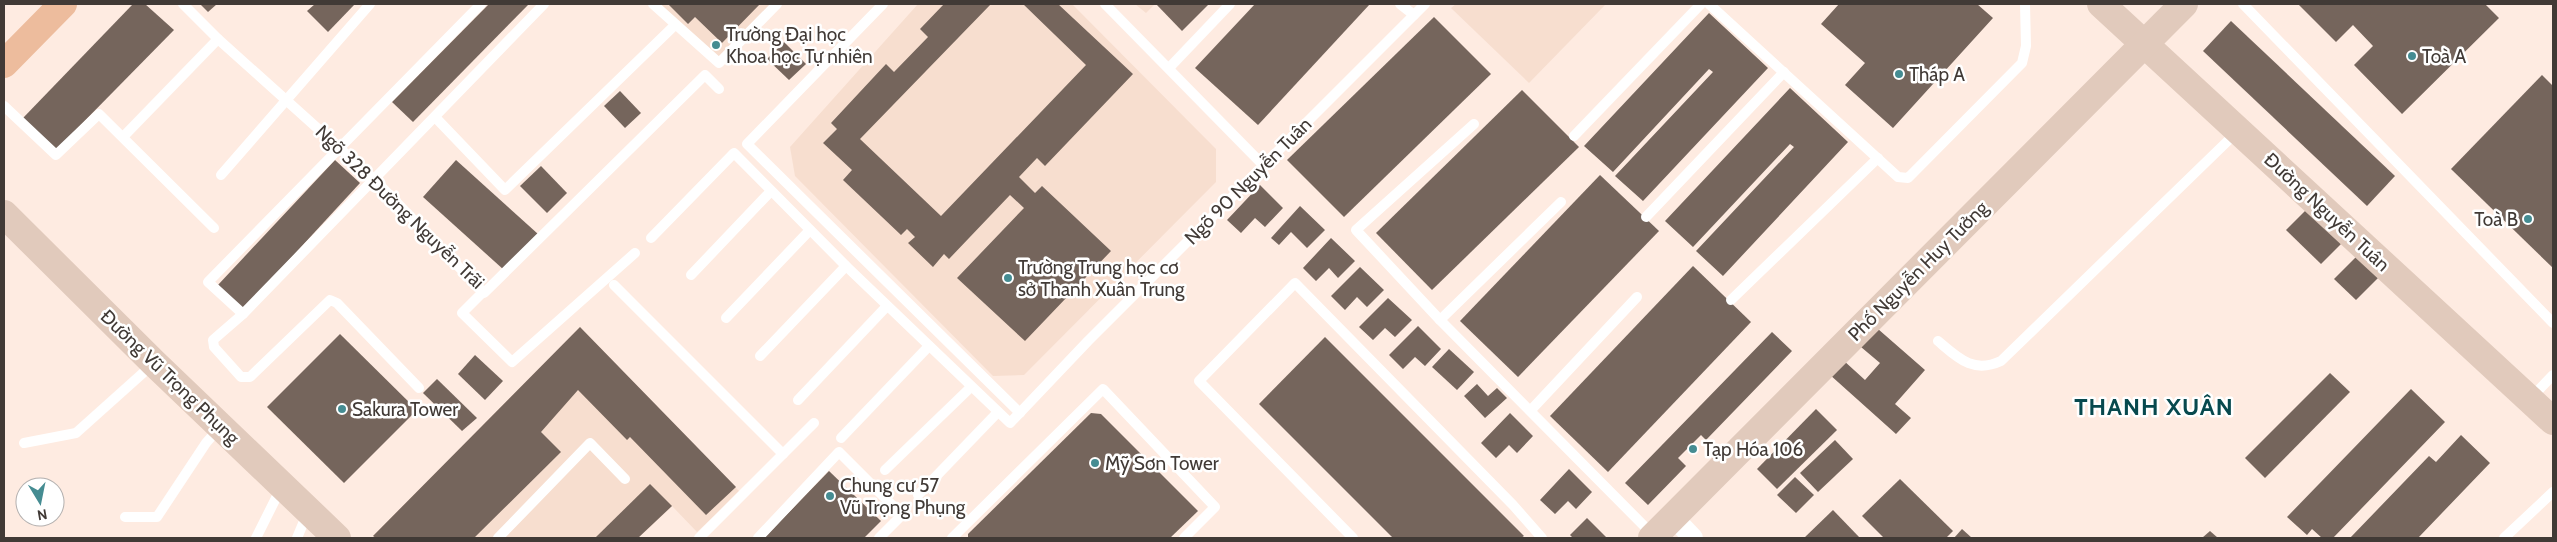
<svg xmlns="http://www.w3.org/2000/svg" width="2557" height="542" font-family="Cabin,sans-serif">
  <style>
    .built { fill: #f7decf }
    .building { fill: #75655c }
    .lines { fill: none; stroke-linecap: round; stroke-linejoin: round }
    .lane { stroke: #fff; stroke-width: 10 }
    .street { stroke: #fff; stroke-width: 20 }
    .secondary { stroke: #e1cabc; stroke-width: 28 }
    .primary { stroke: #edbc9d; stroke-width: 28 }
    .poi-dot { fill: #458c92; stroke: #fff; stroke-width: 2 }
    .labels { text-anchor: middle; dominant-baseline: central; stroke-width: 5; stroke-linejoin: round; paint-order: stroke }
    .poi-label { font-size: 19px; fill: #413a36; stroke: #fff; text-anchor: start }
    .street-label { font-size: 19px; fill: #413a36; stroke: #fff }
    .district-label { font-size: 24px; font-weight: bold; letter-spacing: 1px; fill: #08494e; stroke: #fff }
  </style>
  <rect width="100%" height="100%" fill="#feebe1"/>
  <g class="built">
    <polygon points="658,4 771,4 716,60"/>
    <polygon points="918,4 1072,4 1216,149 1216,182 1024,375 993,376 795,176 790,147"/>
    <polygon points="1135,4 1155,4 1146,13"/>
    <polygon points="1456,4 1606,4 1529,83 1451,8"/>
    <polygon points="580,327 740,492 697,532 672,506 638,538 376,538 373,536"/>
  </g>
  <g class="building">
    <polygon points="133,4 145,4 174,30 56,150 23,118"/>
    <polygon points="200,4 217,4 208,12"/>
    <polygon points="315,4 355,4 328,32 307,11"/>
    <polygon points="489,4 529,4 413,122 392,102"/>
    <polygon points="668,4 760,4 722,43 695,17 688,24"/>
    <polygon points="944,4 991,4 860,139 941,216 1086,65 1023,4 1058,4 1133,74 1045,166 1037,158 1019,177 1035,193 1042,186 1111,251 1025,341 957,278 1024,208 1010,195 949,259 944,254 933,267 908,243 915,237 907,229 901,235 843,180 852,170 823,143 837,129 831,123 886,64 894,72 928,37 920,29"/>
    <polygon points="1156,4 1209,4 1182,31"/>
    <polygon points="1255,4 1370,4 1258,125 1195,68"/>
    <polygon points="1839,4 1977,4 1993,18 1893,128 1845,85 1865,63 1821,24"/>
    <polygon points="2298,4 2485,4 2499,18 2402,114 2354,65 2373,46 2353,25 2336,42"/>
    <polygon points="1709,13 1768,68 1643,201 1615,176 1713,72 1709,69 1613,172 1584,146"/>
    <polygon points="1434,17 1491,74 1344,217 1287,160"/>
    <polygon points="2231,21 2395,176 2367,206 2203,51"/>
    <polygon points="784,42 806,64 789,80 767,59"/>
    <polygon points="2542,75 2553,86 2553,268 2451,169"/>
    <polygon points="1790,88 1848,142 1723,276 1696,251 1794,147 1790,144 1693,247 1665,221"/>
    <polygon points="1522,90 1579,147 1432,290 1376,233"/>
    <polygon points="620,91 641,113 625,128 604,106"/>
    <polygon points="335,160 360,183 243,310 217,286"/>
    <polygon points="456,160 538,234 504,270 423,197"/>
    <polygon points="541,166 567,193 547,213 520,186"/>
    <polygon points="1600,175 1659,231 1518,377 1460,321"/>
    <polygon points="1260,185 1283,208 1265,227 1255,218 1241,233 1227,220"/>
    <polygon points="2313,203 2348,237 2321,264 2286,230"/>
    <polygon points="1300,206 1325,230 1307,248 1291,232 1279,245 1271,238"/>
    <polygon points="1331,238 1355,261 1338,278 1329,268 1316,281 1303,268"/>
    <polygon points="2357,256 2379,277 2356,300 2334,279"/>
    <polygon points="1693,266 1751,322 1608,472 1550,416"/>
    <polygon points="1360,267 1384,290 1367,307 1357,297 1345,310 1331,296"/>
    <polygon points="1388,298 1412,320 1395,337 1385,328 1373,340 1359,327"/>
    <polygon points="1418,326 1441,349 1425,366 1415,357 1403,369 1389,355"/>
    <polygon points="580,327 736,487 706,515 630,437 627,440 578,390 541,432 561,452 474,538 376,538 373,536"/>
    <polygon points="1878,329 1925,370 1895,404 1911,418 1896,434 1829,374 1843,360 1865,380 1880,363 1861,347"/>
    <polygon points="1772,332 1792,351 1706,440 1701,435 1678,458 1686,466 1648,505 1625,483"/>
    <polygon points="340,334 417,410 344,483 267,407"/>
    <polygon points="1325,337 1524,536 1521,538 1393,538 1259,404"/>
    <polygon points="1449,349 1474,372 1457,390 1432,367"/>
    <polygon points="475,355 503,381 485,400 458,374"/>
    <polygon points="2330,373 2350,392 2265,478 2245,458"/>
    <polygon points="437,379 477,418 462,431 423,393"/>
    <polygon points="1477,384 1488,396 1497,388 1507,398 1485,418 1464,396"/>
    <polygon points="2411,389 2445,422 2333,538 2322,538 2312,529 2307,535 2287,517"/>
    <polygon points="1816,409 1837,430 1777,489 1757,469"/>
    <polygon points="1091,413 1101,414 1198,511 1170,538 968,538 968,534"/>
    <polygon points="1510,413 1533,436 1517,453 1509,445 1496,458 1481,443"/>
    <polygon points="2461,435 2490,463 2418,538 2350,538 2429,456 2436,462"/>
    <polygon points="1835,440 1853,459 1818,492 1800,473"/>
    <polygon points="1569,469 1592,492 1576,509 1568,501 1555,514 1540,500"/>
    <polygon points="829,471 881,521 864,538 764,538"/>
    <polygon points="1795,477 1814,495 1796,513 1777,495"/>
    <polygon points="1900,479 1953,531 1946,538 1884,538 1862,516"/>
    <polygon points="650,484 672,506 638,538 595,538"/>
    <polygon points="1833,510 1860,538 1804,538"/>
    <polygon points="1587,518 1607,538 1573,538 1570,535"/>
    <polygon points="1962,529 1972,538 1954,538"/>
    <polygon points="2210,531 2218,538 2202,538"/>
  </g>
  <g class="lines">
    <g class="lane">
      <polyline points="183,4 218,39 375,180 484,293 705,75 719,89"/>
      <polyline points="653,4 719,63 777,4"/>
      <polyline points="883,4 747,144 1020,413"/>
      <polyline points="1105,4 1264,166"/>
      <polyline points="1400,4 1414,15"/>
      <polyline points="1709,4 1898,177 1908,178 2022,63 2026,46 2025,4"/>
      <polyline points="2243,4 2553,323"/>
      <polyline points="1169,68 1230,4"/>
      <polyline points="4,106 56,155 99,114 214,228"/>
      <polyline points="435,117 505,190 675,25"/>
      <polyline points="1474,124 1356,230 1440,320 1654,536"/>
      <polyline points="1574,136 1701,4"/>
      <polyline points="123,137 218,39"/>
      <polyline points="221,175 370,4"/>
      <polyline points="1646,217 1784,72"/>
      <polyline points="651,238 734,153 846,266 1010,423 1088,341 1425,4"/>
      <polyline points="691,275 771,191"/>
      <polyline points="614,285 783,454"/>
      <polyline points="483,292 462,313 512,362 635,253"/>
      <polyline points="1731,300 1878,158"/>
      <polyline points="243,314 208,282 481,4"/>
      <polyline points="726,318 810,230"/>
      <polyline points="1440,320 1561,202"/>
      <path d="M1938,341C1958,358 1973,374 2001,361L2238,131"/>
      <polyline points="760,356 846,266"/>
      <polyline points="419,388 337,303 330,300 250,377 241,377 214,347 213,340 243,314 544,4"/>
      <polyline points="2531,398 2553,375"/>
      <polyline points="798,400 887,306"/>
      <polyline points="1531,410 1637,297"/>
      <polyline points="841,438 929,346"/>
      <polyline points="24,443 76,433 153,364"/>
      <polyline points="885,470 971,387"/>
      <polyline points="918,495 998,412"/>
      <polyline points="125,517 157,517 206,443 219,428"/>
      <polyline points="256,538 282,486"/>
      <polyline points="297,538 307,514"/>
      <polyline points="498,538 590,443 625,479"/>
      <polyline points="699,538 814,423"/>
      <polyline points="758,538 839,452 902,515 879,538"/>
      <polyline points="952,538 1103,389 1215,507 1184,538"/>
      <polyline points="1353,538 1199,381 1295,283 1513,505 1542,538"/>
      <polyline points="2504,538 2553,492"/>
    </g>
    <polyline class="street" points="1673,517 1693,538"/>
    <g class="secondary">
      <polyline points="2101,4 2553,421"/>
      <polyline points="4,214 154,363 337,538"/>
      <polyline points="1652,538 2184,4"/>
    </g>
    <polyline class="primary" points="4,64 63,4"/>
  </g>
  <g class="poi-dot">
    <circle cx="716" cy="45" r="5"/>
    <circle cx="2412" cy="56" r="5"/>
    <circle cx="1899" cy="74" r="5"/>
    <circle cx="2528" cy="219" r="5"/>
    <circle cx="1008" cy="278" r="5"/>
    <circle cx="342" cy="409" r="5"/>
    <circle cx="1693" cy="449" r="5"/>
    <circle cx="1095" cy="463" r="5"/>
    <circle cx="830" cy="496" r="5"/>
  </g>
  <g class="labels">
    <g class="poi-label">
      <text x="726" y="34">Trường Đại học<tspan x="726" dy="22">Khoa học Tự nhiên</tspan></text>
      <text x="2422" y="56">Toà A</text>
      <text x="1909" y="74">Tháp A</text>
      <text x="2518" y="219" text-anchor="end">Toà B</text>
      <text x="1018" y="267">Trường Trung học cơ<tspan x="1018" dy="22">sở Thanh Xuân Trung</tspan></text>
      <text x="352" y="409">Sakura Tower</text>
      <text x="1703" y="449">Tạp Hóa 106</text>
      <text x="1105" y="463">Mỹ Sơn Tower</text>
      <text x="840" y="485">Chung cư 57<tspan x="840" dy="22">Vũ Trọng Phụng</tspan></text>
    </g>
    <g class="street-label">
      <text transform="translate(1248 181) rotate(-45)">Ngõ 90 Nguyễn Tuân</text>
      <text transform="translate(400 207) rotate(44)">Ngõ 328 Đường Nguyễn Trãi</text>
      <text transform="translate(2327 212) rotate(43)">Đường Nguyễn Tuân</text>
      <text transform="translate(1918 271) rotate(-45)">Phố Nguyễn Huy Tưởng</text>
      <text transform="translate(170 377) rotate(44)">Đường Vũ Trọng Phụng</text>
    </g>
    <g class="district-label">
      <text x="2154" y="406">THANH XUÂN</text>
    </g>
  </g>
  <rect width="2557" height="542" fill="none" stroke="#413a36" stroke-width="10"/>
  <g transform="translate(40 502) rotate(170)"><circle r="24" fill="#ffffff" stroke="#b3b0af"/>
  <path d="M0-4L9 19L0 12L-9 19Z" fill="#458c92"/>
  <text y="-8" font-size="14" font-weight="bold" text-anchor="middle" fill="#413a36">N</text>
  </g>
</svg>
